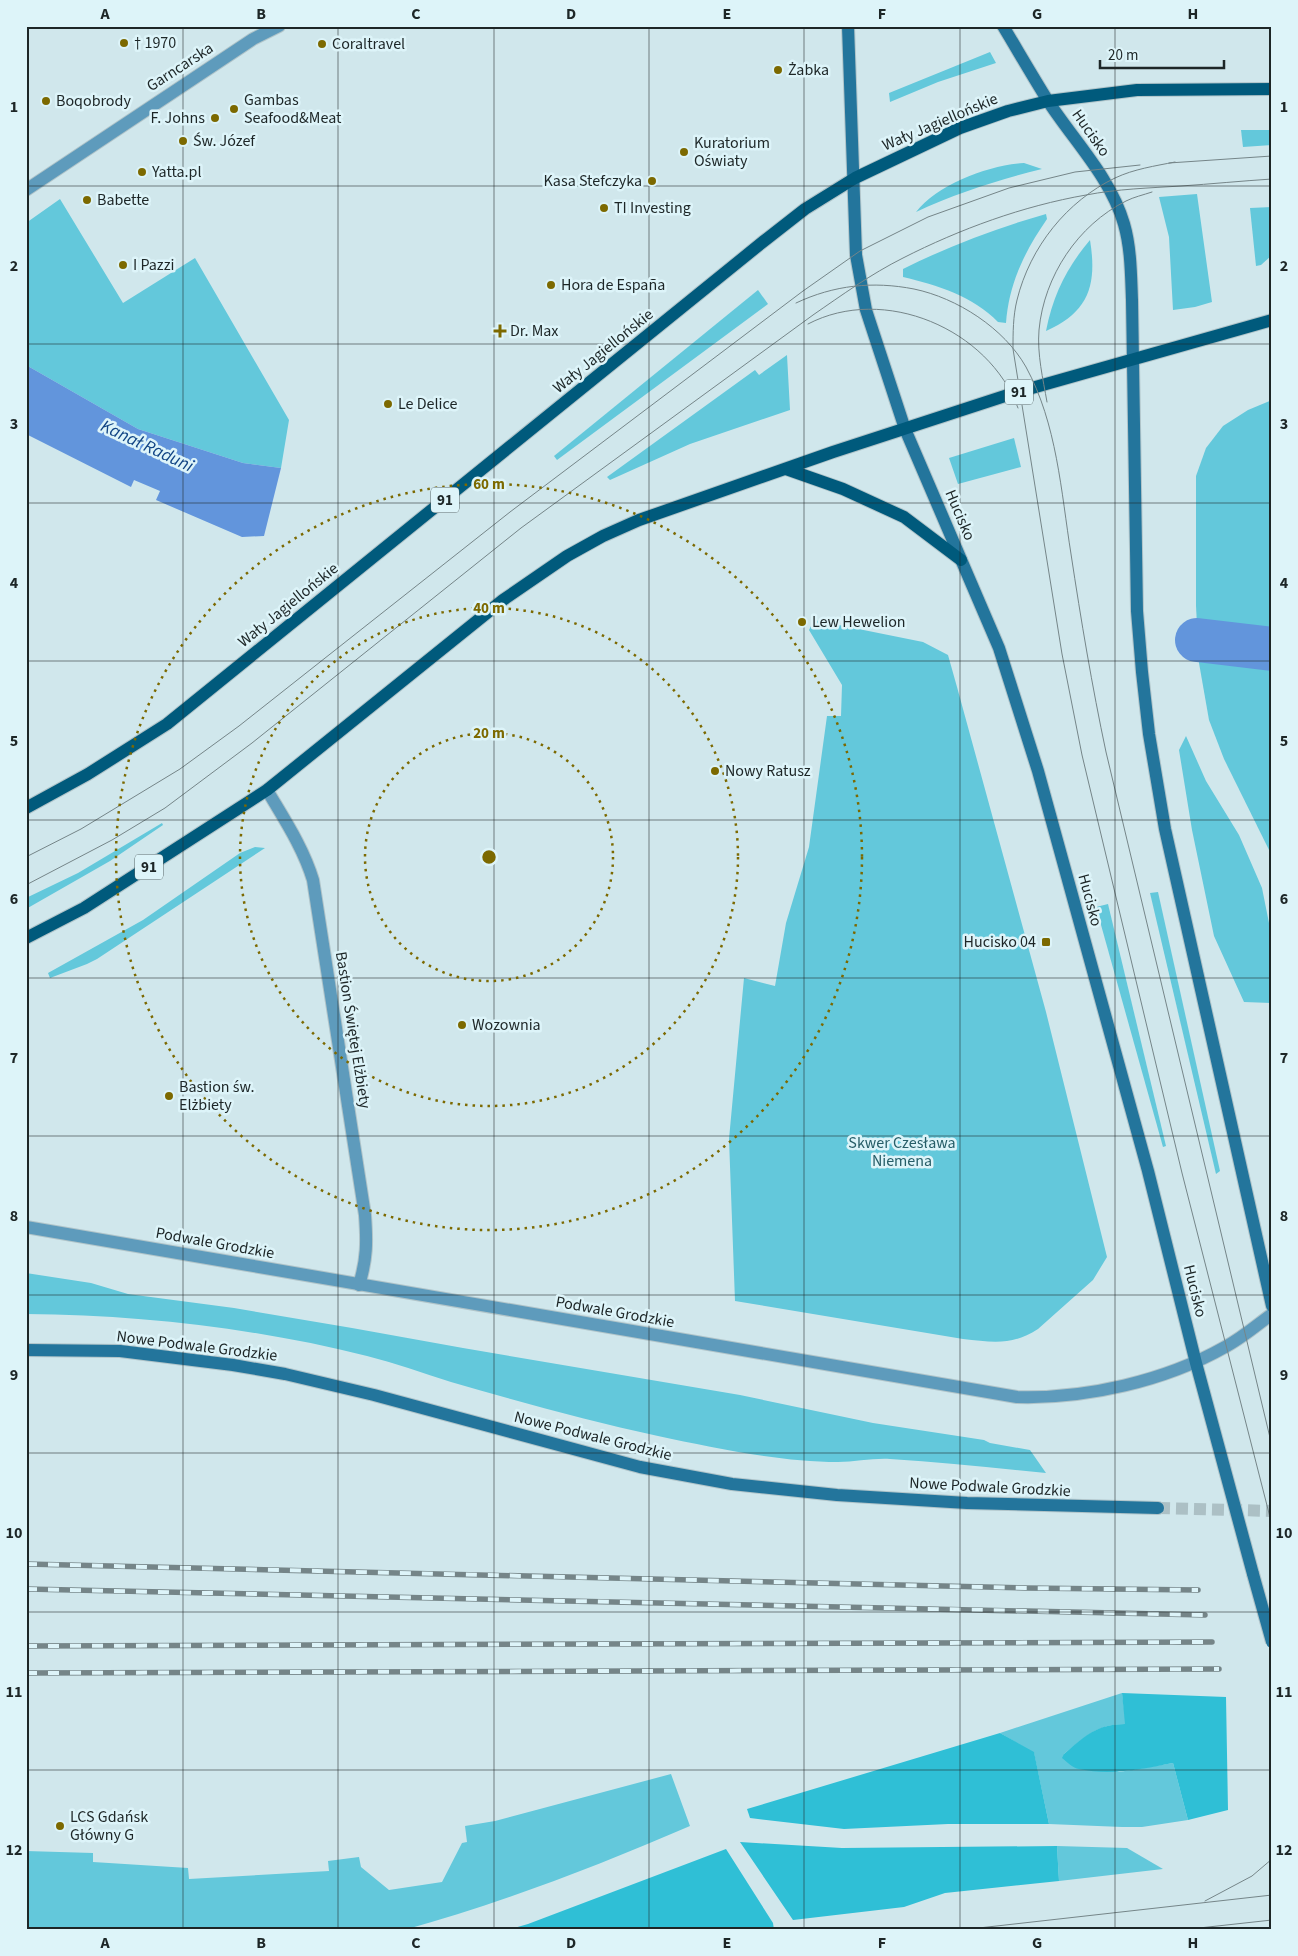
<svg xmlns="http://www.w3.org/2000/svg" width="1298" height="1956" font-family="'Source Sans 3',sans-serif">
  <style>
    .green { fill: #63c8db }
    .forest { fill: #2fbfd6 }
    .water { fill: #6295dc }
    .lines { fill: none; stroke-linecap: round; stroke-linejoin: round }
    .canal { stroke: #6295dc; stroke-width: 44 }
    .secondary-tunnel { stroke: #acc0c5; stroke-width: 12; stroke-dasharray: 12 6; stroke-linecap: butt }
    .street-casing { stroke: #b0c4c9; stroke-width: 14 }
    .secondary-casing { stroke: #b0c4c9; stroke-width: 14 }
    .primary-casing { stroke: #b0c4c9; stroke-width: 14 }
    .street { stroke: #5e9bbc; stroke-width: 12 }
    .secondary { stroke: #23759c; stroke-width: 12 }
    .primary { stroke: #005a7c; stroke-width: 12 }
    .tram { stroke: #758588; stroke-width: 1 }
    .rail-casing { stroke: #758588; stroke-width: 5.5 }
    .rail { stroke: #ddf4f9; stroke-width: 4; stroke-dasharray: 11; stroke-linecap: butt }
    .secondary-bridge-casing { stroke: #b0c4c9; stroke-width: 14; stroke-linecap: butt }
    .secondary-bridge { stroke: #23759c; stroke-width: 12 }
    .grid { fill: none; stroke: #1d2627; stroke-width: 1; stroke-opacity: 0.55 }
    .ring { fill: none; stroke: #7c6900; stroke-width: 2.5; stroke-dasharray: 2.5 5 }
    .poi-dot { fill: #7c6900; stroke: #ddf4f9; stroke-width: 2 }
    .labels { text-anchor: middle; dominant-baseline: central; stroke-width: 5; stroke-linejoin: round; paint-order: stroke }
    .shield { fill: #ddf4f9; stroke: #576466; stroke-width: 1 }
    .shield-label { font-size: 15px; font-weight: bold; fill: #1d2627 }
    .poi-label { font-size: 16px; fill: #1d2627; stroke: #ddf4f9; text-anchor: start }
    .street-label { font-size: 16px; fill: #1d2627; stroke: #ddf4f9 }
    .park-label { font-size: 16px; fill: #275e68; stroke: #ddf4f9 }
    .water-label { font-size: 18px; font-style: italic; fill: #114484; stroke: #ddf4f9 }
    .centre { fill: #7c6900; stroke: #ddf4f9; stroke-width: 2.5 }
    .ring-label { font-size: 15px; text-anchor: middle; font-weight: bold; fill: #7c6900; stroke: #ddf4f9; stroke-width: 5; stroke-linejoin: round; paint-order: stroke }
    .neatline { fill: none; stroke: #1d2627; stroke-width: 2 }
    .grid-label { font-size: 16px; text-anchor: middle; font-weight: bold; fill: #1d2627 }
  </style>
  <rect width="100%" height="100%" fill="#d0e7ec"/>
  <g class="green">
    <polygon points="990,52 996,63 938,82 890,102 889,93"/>
    <polygon points="1241,130 1272,130 1272,145 1243,147"/>
    <path d="M1024,163L1042,169C998,180 957,193 916,212C938,184 989,165 1024,163Z"/>
    <polygon points="1197,194 1212,302 1195,307 1173,310 1169,237 1159,197"/>
    <polygon points="60,199 123,303 195,258 289,420 281,468 243,463 138,429 26,365 26,223"/>
    <polygon points="1272,207 1272,255 1261,265 1256,266 1250,208"/>
    <path d="M1046,214L1047,219C1025,251 1009,283 1006,323L998,322C973,296 937,285 903,277V269C949,246 997,228 1046,214Z"/>
    <path d="M1090,240C1097,283 1090,312 1046,331C1053,295 1067,267 1090,240Z"/>
    <polygon points="758,290 768,304 557,460 554,456"/>
    <polygon points="787,355 790,410 690,444 610,480 607,477 755,370 759,375"/>
    <polygon points="1272,400 1272,856 1224,759 1209,720 1199,663 1196,606 1196,476 1206,448 1223,426 1248,410"/>
    <polygon points="1014,438 1021,467 958,484 949,458"/>
    <path d="M814,620L923,642L948,655L957,687L1046,1012L1107,1257L1093,1280L1038,1329C1012,1346 992,1342 963,1339L735,1301L729,1139L744,978L775,986L786,923L809,847L827,716H841L842,685L809,630Z"/>
    <polygon points="1186,736 1206,781 1239,835 1262,888 1272,938 1271,1003 1244,1002 1214,936 1192,830 1179,750"/>
    <polygon points="162,823 163,825 110,861 26,909 26,898 78,873"/>
    <polygon points="255,847 265,848 97,959 87,964 50,978 48,973 143,920 240,853"/>
    <polygon points="1158,892 1220,1171 1216,1174 1150,893"/>
    <polygon points="1108,904 1166,1146 1163,1147 1096,907"/>
    <path d="M26,1273L91,1283L128,1294L234,1308L352,1328L463,1348L740,1395L873,1423L984,1440L990,1443L1030,1450L1046,1473C994,1468 942,1462 890,1459C873,1458 855,1462 838,1462C780,1462 715,1448 658,1436C588,1421 520,1402 451,1382C423,1373 395,1363 367,1356C255,1328 141,1315 26,1314Z"/>
    <path d="M1122,1693L1126,1724C1097,1724 1085,1737 1064,1754L1119,1772L1173,1763L1188,1820L1142,1827H1122L1049,1824L1034,1753L1000,1733Z"/>
    <path d="M671,1774L690,1826C597,1866 502,1903 404,1930H26V1851L93,1853V1862L188,1868L189,1879L329,1871L328,1861L359,1857L361,1867L389,1890L442,1882L462,1843L467,1842L465,1826L495,1821Z"/>
    <polygon points="1057,1846 1127,1848 1163,1869 1059,1881"/>
  </g>
  <g class="forest">
    <path d="M1122,1693L1226,1697L1228,1810L1188,1820L1173,1763C1142,1769 1111,1776 1079,1769C1073,1768 1067,1762 1062,1758L1064,1754C1085,1736 1097,1724 1125,1724Z"/>
    <polygon points="1000,1733 1034,1752 1049,1824 948,1824 844,1829 750,1818 747,1809"/>
    <polygon points="740,1842 842,1848 1057,1846 1059,1881 945,1893 904,1907 793,1920"/>
    <polygon points="726,1849 773,1923 774,1930 507,1930 528,1924"/>
  </g>
  <polygon class="water" points="26,365 138,429 243,463 281,468 264,536 242,537 156,500 160,491 134,480 131,487 26,434"/>
  <g class="lines">
    <polyline class="canal" points="1197,640 1272,649"/>
    <polyline class="secondary-tunnel" points="1158,1508 1272,1511"/>
    <g class="street-casing">
      <g id="street">
        <polyline points="26,190 253,39 279,26"/>
        <path d="M267,790C284,819 303,847 313,880L365,1215C367,1242 367,1259 359,1285"/>
        <path d="M26,1227L1017,1397C1086,1399 1165,1381 1225,1347C1242,1338 1257,1325 1272,1314"/>
      </g>
    </g>
    <g class="secondary-casing">
      <g id="secondary">
        <polyline points="848,26 856,255 866,310 905,429 999,648 1038,771 1148,1171 1196,1363 1253,1574"/>
        <path d="M1003,26C1018,51 1033,77 1048,101C1074,141 1111,178 1124,224C1131,248 1131,275 1132,300L1137,611L1142,672L1149,734L1165,829L1272,1306"/>
        <polyline points="26,1350 120,1351 233,1365 285,1374 374,1395 640,1467 732,1484 837,1495 967,1503 1158,1508"/>
      </g>
    </g>
    <g class="primary-casing">
      <g id="primary">
        <polyline points="786,469 843,489 904,517 961,560"/>
        <polyline points="26,808 88,774 167,724 764,241 805,209 855,178 960,128 1008,111 1048,101 1137,90 1272,89"/>
        <polyline points="26,938 84,908 267,790 503,600 567,556 603,536 639,520 833,452 1011,394 1272,320"/>
      </g>
    </g>
    <use href="#street" class="street"/>
    <use href="#secondary" class="secondary"/>
    <use href="#primary" class="primary"/>
    <g class="tram">
      <path d="M1175,162C1155,166 1134,169 1115,178C1067,201 1030,247 1017,300C1013,316 1013,333 1013,349L1062,654L1082,755L1182,1173L1272,1525"/>
      <polyline points="1169,163 1272,156"/>
      <path d="M796,303C834,285 873,281 914,289C957,298 1004,328 1026,367C1057,424 1061,491 1071,554C1081,620 1092,686 1106,752L1272,1446"/>
      <path d="M808,324C884,284 989,329 1018,408"/>
      <path d="M1047,402C1043,379 1037,354 1039,330C1044,276 1078,225 1126,201C1134,197 1143,195 1152,192"/>
      <polyline points="26,857 81,829 180,769 239,726 510,512 803,291 860,251 928,217 1009,188 1075,172 1140,165"/>
      <path d="M26,885L112,840L165,808L252,743L521,528L813,315C842,295 871,274 903,258C960,229 1023,206 1086,195C1117,189 1149,188 1181,186C1211,184 1241,181 1272,179"/>
      <polyline points="1205,1901 1252,1876 1272,1859"/>
      <polyline points="961,1930 1272,1895"/>
      <polyline points="1181,1930 1272,1920"/>
    </g>
    <g class="rail-casing">
      <g id="rail">
        <polyline points="26,1564 1025,1588 1198,1590"/>
        <polyline points="26,1589 1205,1615"/>
        <polyline points="26,1646 1212,1642"/>
        <polyline points="26,1673 1219,1669"/>
      </g>
    </g>
    <use href="#rail" class="rail"/>
    <g class="secondary-bridge-casing">
      <polyline id="secondary-bridge" points="1253,1574 1272,1642"/>
    </g>
    <use href="#secondary-bridge" class="secondary-bridge"/>
  </g>
  <path class="grid" d="M183,26V1930M338,26V1930M494,26V1930M649,26V1930M804,26V1930M960,26V1930M1115,26V1930M26,186H1272M26,344H1272M26,503H1272M26,661H1272M26,820H1272M26,978H1272M26,1136H1272M26,1295H1272M26,1453H1272M26,1612H1272M26,1770H1272"/>
  <g class="ring">
    <circle cx="489" cy="857" r="124"/>
    <circle cx="489" cy="857" r="249"/>
    <circle cx="489" cy="857" r="373"/>
  </g>
  <g class="poi-dot">
    <circle cx="124" cy="43" r="5"/>
    <circle cx="322" cy="44" r="5"/>
    <circle cx="778" cy="70" r="5"/>
    <circle cx="46" cy="101" r="5"/>
    <circle cx="234" cy="109" r="5"/>
    <circle cx="215" cy="118" r="5"/>
    <circle cx="183" cy="141" r="5"/>
    <circle cx="684" cy="152" r="5"/>
    <circle cx="142" cy="172" r="5"/>
    <circle cx="652" cy="181" r="5"/>
    <circle cx="87" cy="200" r="5"/>
    <circle cx="604" cy="208" r="5"/>
    <circle cx="123" cy="265" r="5"/>
    <circle cx="551" cy="285" r="5"/>
    <path d="M497.5 323.5h5v5h5v5h-5v5h-5v-5h-5v-5h5z"/>
    <circle cx="388" cy="404" r="5"/>
    <circle cx="802" cy="622" r="5"/>
    <circle cx="715" cy="771" r="5"/>
    <rect x="1041" y="937" width="10" height="10" rx="2.5"/>
    <circle cx="462" cy="1025" r="5"/>
    <circle cx="169" cy="1096" r="5"/>
    <circle cx="60" cy="1826" r="5"/>
  </g>
  <g class="labels">
    <g class="shield">
      <rect x="1005" y="379.5" width="28" height="25" rx="4"/>
      <rect x="431" y="487.5" width="28" height="25" rx="4"/>
      <rect x="135" y="854.5" width="28" height="25" rx="4"/>
    </g>
    <g class="shield-label">
      <text x="1019" y="392">91</text>
      <text x="445" y="500">91</text>
      <text x="149" y="867">91</text>
    </g>
    <g class="poi-label">
      <text x="134" y="43">† 1970</text>
      <text x="332" y="44">Coraltravel</text>
      <text x="788" y="70">Żabka</text>
      <text x="244" y="100">Gambas<tspan x="244" dy="18">Seafood&amp;Meat</tspan></text>
      <text x="56" y="101">Boqobrody</text>
      <text x="205" y="118" text-anchor="end">F. Johns</text>
      <text x="193" y="141">Św. Józef</text>
      <text x="694" y="143">Kuratorium<tspan x="694" dy="18">Oświaty</tspan></text>
      <text x="152" y="172">Yatta.pl</text>
      <text x="642" y="181" text-anchor="end">Kasa Stefczyka</text>
      <text x="97" y="200">Babette</text>
      <text x="614" y="208">TI Investing</text>
      <text x="133" y="265">I Pazzi</text>
      <text x="561" y="285">Hora de España</text>
      <text x="510" y="331">Dr. Max</text>
      <text x="398" y="404">Le Delice</text>
      <text x="812" y="622">Lew Hewelion</text>
      <text x="725" y="771">Nowy Ratusz</text>
      <text x="1036" y="942" text-anchor="end">Hucisko 04</text>
      <text x="472" y="1025">Wozownia</text>
      <text x="179" y="1087">Bastion św.<tspan x="179" dy="18">Elżbiety</tspan></text>
      <text x="70" y="1817">LCS Gdańsk<tspan x="70" dy="18">Główny G</tspan></text>
    </g>
    <g class="street-label">
      <text transform="translate(180 67) rotate(-33)">Garncarska</text>
      <text transform="translate(940 122) rotate(-23)">Wały Jagiellońskie</text>
      <text transform="translate(1091 133) rotate(55)">Hucisko</text>
      <text transform="translate(603 351) rotate(-39)">Wały Jagiellońskie</text>
      <text transform="translate(960 515) rotate(67)">Hucisko</text>
      <text transform="translate(288 605) rotate(-39)">Wały Jagiellońskie</text>
      <text transform="translate(1090 900) rotate(75)">Hucisko</text>
      <text transform="translate(353 1030) rotate(81)">Bastion Świętej Elżbiety</text>
      <text transform="translate(215 1243) rotate(10)">Podwale Grodzkie</text>
      <text transform="translate(1195 1291) rotate(76)">Hucisko</text>
      <text transform="translate(615 1312) rotate(10)">Podwale Grodzkie</text>
      <text transform="translate(197 1346) rotate(7)">Nowe Podwale Grodzkie</text>
      <text transform="translate(593 1436) rotate(14)">Nowe Podwale Grodzkie</text>
      <text transform="translate(990 1487) rotate(3)">Nowe Podwale Grodzkie</text>
    </g>
    <g class="park-label">
      <text x="902" y="1143">Skwer Czesława<tspan x="902" dy="18">Niemena</tspan></text>
    </g>
    <g class="water-label">
      <text transform="translate(147 446) rotate(25)">Kanał Raduni</text>
    </g>
  </g>
  <circle cx="489" cy="857" r="8" class="centre"/>
  <g class="ring-label">
    <text x="489" y="489">60 m</text>
    <text x="489" y="613">40 m</text>
    <text x="489" y="738">20 m</text>
  </g>
  <rect width="1298" height="1956" fill="none" stroke="#ddf4f9" stroke-width="55"/>
  <path d="M1100 60v8h124v-8" fill="none" stroke="#1d2627" stroke-width="2.5"/>
  <text x="1108" y="60" font-size="15" fill="#1d2627" stroke="#ddf4f9" stroke-width="4" paint-order="stroke">20 m</text>
  <rect x="28" y="28" width="1242" height="1900" class="neatline"/>
  <g class="grid-label">
    <text x="105" y="19">A</text>
    <text x="261" y="19">B</text>
    <text x="416" y="19">C</text>
    <text x="571" y="19">D</text>
    <text x="727" y="19">E</text>
    <text x="882" y="19">F</text>
    <text x="1037" y="19">G</text>
    <text x="1193" y="19">H</text>
    <text x="14" y="112">1</text>
    <text x="1284" y="112">1</text>
    <text x="14" y="271">2</text>
    <text x="1284" y="271">2</text>
    <text x="14" y="429">3</text>
    <text x="1284" y="429">3</text>
    <text x="14" y="588">4</text>
    <text x="1284" y="588">4</text>
    <text x="14" y="746">5</text>
    <text x="1284" y="746">5</text>
    <text x="14" y="904">6</text>
    <text x="1284" y="904">6</text>
    <text x="14" y="1063">7</text>
    <text x="1284" y="1063">7</text>
    <text x="14" y="1221">8</text>
    <text x="1284" y="1221">8</text>
    <text x="14" y="1380">9</text>
    <text x="1284" y="1380">9</text>
    <text x="14" y="1538">10</text>
    <text x="1284" y="1538">10</text>
    <text x="14" y="1697">11</text>
    <text x="1284" y="1697">11</text>
    <text x="14" y="1855">12</text>
    <text x="1284" y="1855">12</text>
    <text x="105" y="1948">A</text>
    <text x="261" y="1948">B</text>
    <text x="416" y="1948">C</text>
    <text x="571" y="1948">D</text>
    <text x="727" y="1948">E</text>
    <text x="882" y="1948">F</text>
    <text x="1037" y="1948">G</text>
    <text x="1193" y="1948">H</text>
  </g>
</svg>
